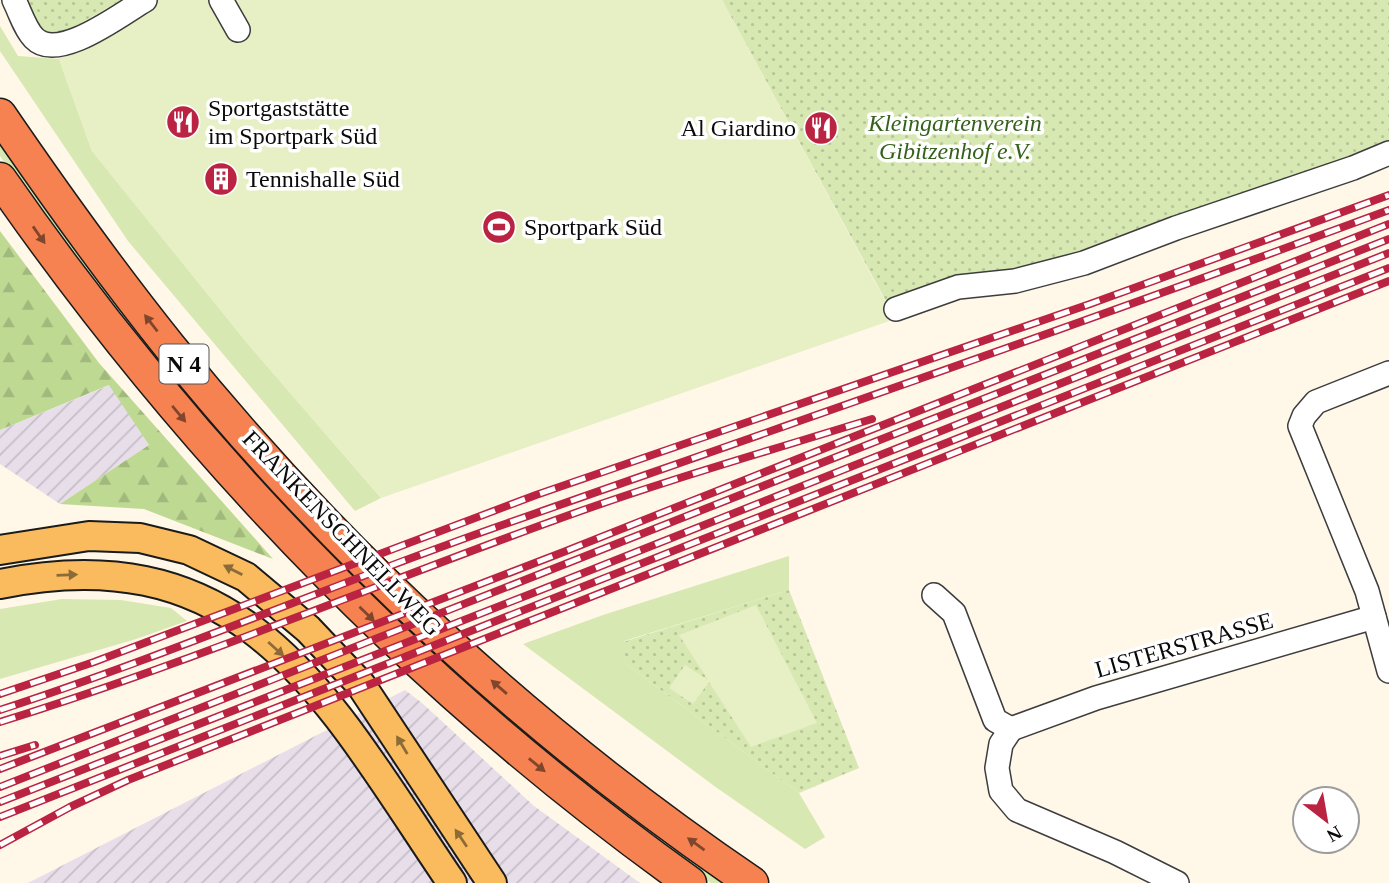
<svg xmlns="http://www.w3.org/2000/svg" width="1389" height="883" font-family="Georgia,serif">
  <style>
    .industrial { fill: url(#industrial-furrows) }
    .grass { fill: #d7e8b2 }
    .forest { fill: url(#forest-firs) }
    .park { fill: url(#park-dots) }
    .pitch { fill: #e7efc4 }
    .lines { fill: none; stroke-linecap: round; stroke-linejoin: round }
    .minor-casing { stroke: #3d3d3d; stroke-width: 26 }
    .major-casing { stroke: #1b1b1b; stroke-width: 32 }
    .highway-casing { stroke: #1b1b1b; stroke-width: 35 }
    .minor { stroke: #fff; stroke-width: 23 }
    .major { stroke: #f9bb5d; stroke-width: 28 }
    .highway { stroke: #f58250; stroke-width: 32 }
    .rail-casing { stroke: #ba2341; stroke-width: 8 }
    .rail { stroke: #fff; stroke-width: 5; stroke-dasharray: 16; stroke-linecap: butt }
    .oneway { fill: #80462d }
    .oneway2 { fill: #8d6b38 }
    .labels { text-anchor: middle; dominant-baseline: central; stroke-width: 7; stroke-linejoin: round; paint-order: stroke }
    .shield { fill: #fff; stroke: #545454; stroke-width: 2 }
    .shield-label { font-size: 23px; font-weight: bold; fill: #0a0a0a }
    .poi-label { font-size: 24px; fill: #0a0a0a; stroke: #fff; text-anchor: start }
    .park-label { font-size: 24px; font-style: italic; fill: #35611c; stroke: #fff }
    .street-label { font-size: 24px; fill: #0a0a0a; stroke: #fff }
  </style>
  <defs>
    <pattern id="industrial-furrows" width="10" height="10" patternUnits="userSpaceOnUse" patternTransform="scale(1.75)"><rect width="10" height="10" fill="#e7deea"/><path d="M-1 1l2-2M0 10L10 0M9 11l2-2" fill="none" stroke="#c5bdc7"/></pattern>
    <pattern id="forest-firs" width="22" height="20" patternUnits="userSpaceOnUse" patternTransform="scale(1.75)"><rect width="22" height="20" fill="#bdd992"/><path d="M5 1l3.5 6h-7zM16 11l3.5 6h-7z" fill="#a1b97d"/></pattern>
    <pattern id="park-dots" width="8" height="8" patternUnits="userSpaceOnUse" patternTransform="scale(1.75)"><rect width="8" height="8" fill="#d7e8b2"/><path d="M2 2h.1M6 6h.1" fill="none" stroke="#b7c698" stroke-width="1.8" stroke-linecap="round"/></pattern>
  </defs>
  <rect width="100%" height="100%" fill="#fff7e8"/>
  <g class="industrial">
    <polygon points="110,385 149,445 60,504 0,464 0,430"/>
    <polygon points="405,690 422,703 534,806 640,883 28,883"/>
  </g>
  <g class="grass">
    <polygon points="0,26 18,56 59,59 92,151 248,344 381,498 355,511 128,241 0,51"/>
    <polygon points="0,132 344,557 330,562 184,400 41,215 0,156"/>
    <polygon points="789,556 789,590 624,641 626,664 799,793 825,837 805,849 717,788 523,644 603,615"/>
    <polygon points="62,599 121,600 171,608 187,621 136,639 0,679 0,609"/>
    <polygon points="457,664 735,883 711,883 633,828 443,669"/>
  </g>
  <polygon class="forest" points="0,231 99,363 273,559 144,509 60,504 149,445 109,385 0,430"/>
  <g class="park">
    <polygon points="25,0 121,0 55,38 41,33"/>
    <polygon points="722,0 1389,0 1389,141 1079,255 1028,269 957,275 887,303"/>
    <polygon points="789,590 859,768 799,793 626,664 623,642"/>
  </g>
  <g class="pitch">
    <polygon points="121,0 722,0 895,319 381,498 248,344 92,151 59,59 55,38"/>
    <polygon points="756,605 817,723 751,747 709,682 693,704 669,688 685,665 708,680 679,635"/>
  </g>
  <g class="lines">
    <g class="minor-casing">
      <g id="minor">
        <path d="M14,0C20,12 25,29 34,38C58,63 121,14 145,0"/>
        <polyline points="221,0 238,30"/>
        <polyline points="896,309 958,287 1015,281 1084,263 1176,228 1353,168 1389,153"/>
        <polyline points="1389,373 1316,402 1304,416 1300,426 1367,591 1389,671"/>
        <polyline points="934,595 954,613 995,720 1011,729"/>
        <polyline points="1011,729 1096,698 1374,617"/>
        <polyline points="1011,729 1001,744 997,768 1001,791 1017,810 1115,852 1177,883"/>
      </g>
    </g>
    <g class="major-casing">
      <g id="major">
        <polyline points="0,550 89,536 140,538 189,550 246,577 308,629 361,685 492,883"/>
        <path d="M0,584C251,533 331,706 452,883"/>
      </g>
    </g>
    <g class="highway-casing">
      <g id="highway">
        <path d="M0,115C54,194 110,272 170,347C336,553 534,735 752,883"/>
        <path d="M0,179C189,451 420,690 690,883"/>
      </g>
    </g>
    <use href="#minor" class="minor"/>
    <use href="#major" class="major"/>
    <use href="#highway" class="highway"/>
    <g class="rail-casing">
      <g id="rail">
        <polyline points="0,694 94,662 536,495 1090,304 1389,195"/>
        <path d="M0,710C172,654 338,582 508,523C802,420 1097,318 1389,210"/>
        <path d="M0,722C187,664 367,588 550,522C656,483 765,452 872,419"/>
        <polyline points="0,756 35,745"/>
        <polyline points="0,769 566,551 1389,224"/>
        <polyline points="0,787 1389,239"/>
        <polyline points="0,802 533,593 1389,253"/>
        <polyline points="0,817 1389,268"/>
        <polyline points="0,845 70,807 128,780 1389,281"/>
      </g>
    </g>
    <use href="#rail" class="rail"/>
  </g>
  <defs><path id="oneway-solid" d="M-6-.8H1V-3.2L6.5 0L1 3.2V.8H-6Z" transform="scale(1.75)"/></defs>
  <g class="oneway">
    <use href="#oneway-solid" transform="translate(39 235) rotate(55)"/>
    <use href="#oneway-solid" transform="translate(151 323) rotate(-128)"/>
    <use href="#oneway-solid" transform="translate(179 414) rotate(50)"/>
    <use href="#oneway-solid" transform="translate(367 614) rotate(44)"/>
    <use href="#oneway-solid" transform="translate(499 687) rotate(-139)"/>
    <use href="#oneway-solid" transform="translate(537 765) rotate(39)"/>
    <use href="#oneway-solid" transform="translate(696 844) rotate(-144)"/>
  </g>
  <g class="oneway2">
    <use href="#oneway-solid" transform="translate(233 570) rotate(-153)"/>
    <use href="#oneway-solid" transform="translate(67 575) rotate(-2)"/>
    <use href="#oneway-solid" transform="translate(276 649) rotate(42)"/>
    <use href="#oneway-solid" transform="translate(402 745) rotate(-121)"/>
    <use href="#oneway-solid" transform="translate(461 838) rotate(-124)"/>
  </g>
  <defs>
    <g id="restaurant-disc" transform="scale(1.75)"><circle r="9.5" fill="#ba2341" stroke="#fff"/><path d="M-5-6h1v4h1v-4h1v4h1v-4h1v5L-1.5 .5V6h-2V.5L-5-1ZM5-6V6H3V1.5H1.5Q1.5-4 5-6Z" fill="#fff"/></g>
    <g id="building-disc" transform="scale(1.75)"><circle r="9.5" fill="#ba2341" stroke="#fff"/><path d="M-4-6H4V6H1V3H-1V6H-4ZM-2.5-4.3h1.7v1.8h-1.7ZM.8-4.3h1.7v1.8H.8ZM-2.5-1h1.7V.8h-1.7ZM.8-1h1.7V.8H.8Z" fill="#fff"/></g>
    <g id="stadium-disc" transform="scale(1.75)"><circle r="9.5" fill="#ba2341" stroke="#fff"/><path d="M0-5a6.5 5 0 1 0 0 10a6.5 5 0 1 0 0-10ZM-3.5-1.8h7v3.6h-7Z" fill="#fff"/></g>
  </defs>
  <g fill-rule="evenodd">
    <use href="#restaurant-disc" x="183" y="122"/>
    <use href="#restaurant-disc" x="821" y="128"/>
    <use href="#building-disc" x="221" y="179"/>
    <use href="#stadium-disc" x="499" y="227"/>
  </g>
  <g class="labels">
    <rect class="shield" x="159.5" y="344.5" width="49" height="39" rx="5"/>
    <g class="shield-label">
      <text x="184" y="364">N 4</text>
    </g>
    <g class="poi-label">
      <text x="208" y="108">Sportgaststätte<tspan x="208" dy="28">im Sportpark Süd</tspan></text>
      <text x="796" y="128" text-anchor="end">Al Giardino</text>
      <text x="246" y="179">Tennishalle Süd</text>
      <text x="524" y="227">Sportpark Süd</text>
    </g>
    <g class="park-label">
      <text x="955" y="123">Kleingartenverein<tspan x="955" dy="28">Gibitzenhof e.V.</tspan></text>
    </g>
    <g class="street-label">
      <text transform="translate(342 533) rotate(46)">FRANKENSCHNELLWEG</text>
      <text transform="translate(1184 645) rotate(-16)">LISTERSTRASSE</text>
    </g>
  </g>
  <g transform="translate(1326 820) rotate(149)"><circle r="33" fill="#ffffff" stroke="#9d9d9d" stroke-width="2"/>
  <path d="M0-5L12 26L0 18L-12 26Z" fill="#ba2341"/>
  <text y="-10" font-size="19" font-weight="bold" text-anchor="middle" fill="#0a0a0a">N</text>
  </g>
</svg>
